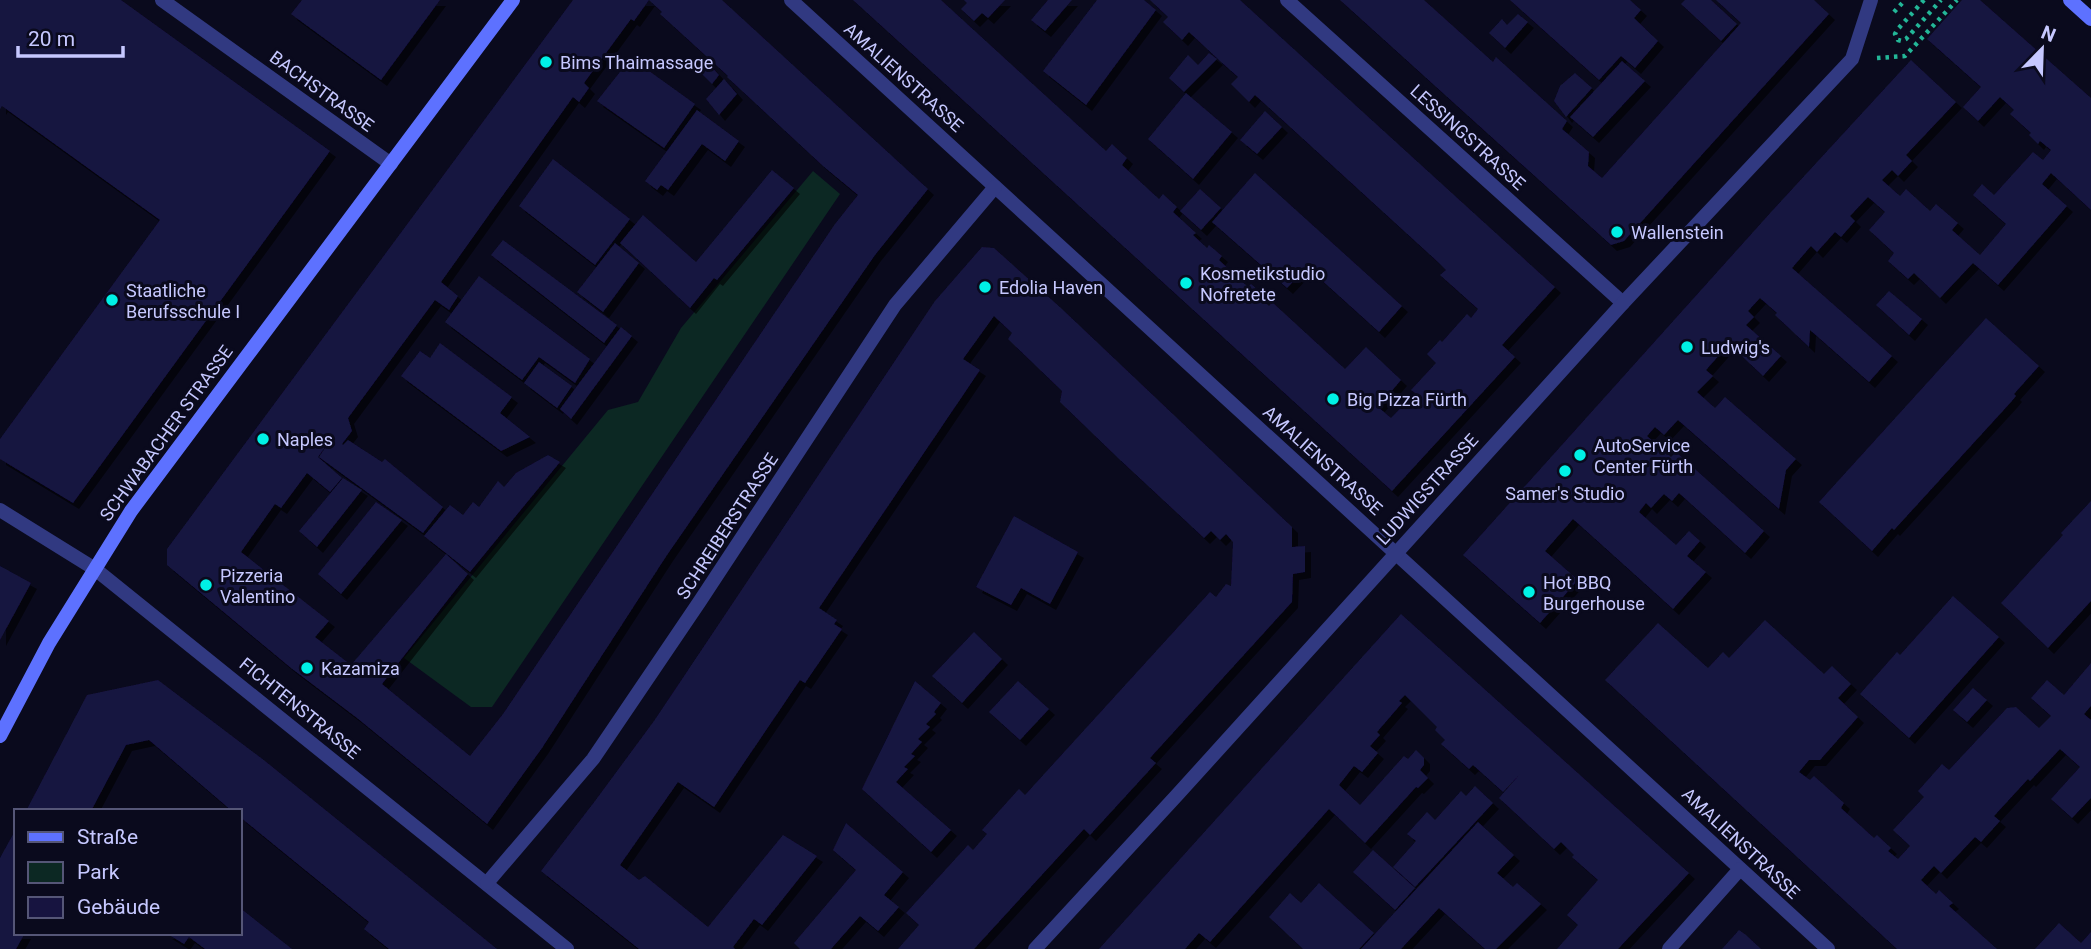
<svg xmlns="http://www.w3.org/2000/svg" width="2091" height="949" font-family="Roboto,sans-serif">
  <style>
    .green { fill: #0c2823 }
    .building { fill: #171440; filter: url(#shadow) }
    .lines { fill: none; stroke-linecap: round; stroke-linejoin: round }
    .path { stroke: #23b798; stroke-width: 4.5; stroke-dasharray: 3.5 5; stroke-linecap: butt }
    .street { stroke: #313981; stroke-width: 14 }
    .secondary { stroke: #5d71ff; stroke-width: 14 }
    .poi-dot { fill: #00f1e6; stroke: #0a0a1d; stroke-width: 2.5 }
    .labels { text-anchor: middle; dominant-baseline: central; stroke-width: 6; stroke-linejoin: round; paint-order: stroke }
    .poi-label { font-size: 18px; fill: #c6c8ff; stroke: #0a0a1d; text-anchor: start }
    .street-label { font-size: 18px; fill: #c6c8ff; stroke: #0a0a1d }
  </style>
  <defs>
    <filter id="shadow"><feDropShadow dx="6" dy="6" stdDeviation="0" flood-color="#0009"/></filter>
  </defs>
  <rect width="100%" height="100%" fill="#0a0a1d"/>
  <polygon class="green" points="813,171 840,194 492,707 471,707 404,658 608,410 638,402 681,328"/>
  <g class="building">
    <polygon points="0,0 121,0 330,151 73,503 0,459 0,439 160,220 2,106 0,109"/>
    <polygon points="302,0 440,0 381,80 291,14"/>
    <polygon points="573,0 649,0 634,21 631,19 584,83 589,88 579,102 573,97 441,282 458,296 449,310 435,300 348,418 352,431 342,444 343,445 348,440 382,462 385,459 443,507 423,533 319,457 333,436 318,457 342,478 330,492 307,473 281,508 275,504 241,552 329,621 315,637 351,665 446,554 468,574 382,684 470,756 503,714 835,224 858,195 823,166 727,77 728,76 660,14 662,12 649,0 722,0 928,189 875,255 667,555 542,748 487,824 357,718 291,668 167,565 167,549"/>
    <polygon points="853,0 941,0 1106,151 1112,144 1127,158 1122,165 1159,199 1163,194 1177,207 1173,212 1196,233 1193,235 1207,248 1209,245 1222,256 1219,260 1248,287 1251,284 1263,294 1260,298 1269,306 1272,302 1345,369 1366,347 1401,380 1378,407 1391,418 1415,393 1411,390 1436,363 1427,354 1440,340 1442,342 1467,314 1471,318 1478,309 1440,275 1446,270 1439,263 1255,95 1249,102 1231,84 1238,77 1220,61 1189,32 1182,40 1163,22 1168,17 1150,0 1240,0 1555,287 1502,345 1515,357 1392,491"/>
    <polygon points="964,0 1005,0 988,18 982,13 974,21 961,9 967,3"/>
    <polygon points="1048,0 1072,0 1045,31 1031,20"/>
    <polygon points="1097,0 1144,0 1156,10 1086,105 1043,71"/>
    <polygon points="1340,0 1424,0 1493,62 1496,57 1567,121 1562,129 1589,152 1588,166 1602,178 1741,23 1716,0 1814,0 1829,14 1624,241 1611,245"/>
    <polygon points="1510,0 1630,0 1641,10 1634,18 1658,41 1635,68 1621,56 1599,80"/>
    <polygon points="1685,0 1711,0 1737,24 1721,41 1681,4"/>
    <polygon points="1962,0 1980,0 2091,98 2091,210 2051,173 2042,184 2067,206 1998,285 1973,263 1940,298 1914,273 1908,279 1888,261 1894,253 1869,230 1885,212 1868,197 1850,216 1855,221 1841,237 1835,232 1817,252 1811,246 1792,268 1892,356 1869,382 1810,330 1809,347 1775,315 1777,313 1760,298 1748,311 1754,317 1746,325 1781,356 1763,376 1729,344 1706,370 1713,376 1697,392 1715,408 1725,397 1796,459 1786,470 1779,509 1678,420 1664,435 1655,427 1647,436 1671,457 1676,452 1764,531 1745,553 1679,493 1672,501 1664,494 1651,508 1646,503 1639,512 1676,545 1689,531 1700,541 1687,556 1706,572 1673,609 1573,519 1545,551 1578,580 1540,623 1463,555 1772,211 1911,60 1956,102 1906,155 1912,161 1898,176 1892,170 1882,180 1900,196 1906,189 1930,211 1936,204 1958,223 1952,230 1980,255 2006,224 1973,195 1982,184 1994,195 2033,152 2043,160 2051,150 2040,141 2038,144 2029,135 2031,133 2010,114 2014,110 2000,97 1978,121 1963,107 1981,87 1927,39"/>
    <polygon points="1518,14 1528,22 1505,48 1489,33 1502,19 1507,25"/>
    <polygon points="1209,53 1217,59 1184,92 1169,78 1188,55 1198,65"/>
    <polygon points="631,58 695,104 664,148 597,101"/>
    <polygon points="1622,61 1645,81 1593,137 1570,117"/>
    <polygon points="708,63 719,75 712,84 700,72"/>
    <polygon points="1575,73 1592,88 1566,117 1554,101 1560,86"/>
    <polygon points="724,79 737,94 719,115 706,99"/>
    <polygon points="1186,93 1232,132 1193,179 1148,139"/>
    <polygon points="697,110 739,141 725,161 702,144 668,190 661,185 657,190 645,181"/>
    <polygon points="1265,111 1282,127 1257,154 1240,140"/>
    <polygon points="553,159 630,219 595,265 519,206"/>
    <polygon points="772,170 794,188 717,280 714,278 690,308 620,243 643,215 696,262"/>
    <polygon points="1255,173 1402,306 1379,332 1307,267 1287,288 1212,222"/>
    <polygon points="1200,189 1221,208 1201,230 1180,211"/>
    <polygon points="503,240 617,325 604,343 491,255"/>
    <polygon points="615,243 639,263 603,312 577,292"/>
    <polygon points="982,247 994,248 1062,309 1292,527 1292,547 1305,546 1305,572 1293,574 1292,602 1150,758 1156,763 1090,835 1084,829 974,949 898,949 919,925 906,913 968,845 973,850 987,834 982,830 1019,789 1025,795 1210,592 1216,597 1226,584 1231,586 1233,542 1226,534 1220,540 1211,531 1204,538 1118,458 1060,402 1062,391 1008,339 1012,333 994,316 963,359 980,370 819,608 837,620 834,624 842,629 805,683 800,680 714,807 678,782 620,865 639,880 645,876 708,927 783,835 817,856 762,925 754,919 733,947 735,949 639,949 541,871 595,801 654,721 935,301"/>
    <polygon points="479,276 590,359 575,383 539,357 522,380 445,322"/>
    <polygon points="1889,291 1922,319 1909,335 1876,305"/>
    <polygon points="1986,318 2039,366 2014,394 2016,396 2011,402 1894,530 1892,528 1872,551 1819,502"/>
    <polygon points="621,327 632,336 571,419 560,409"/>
    <polygon points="440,343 512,397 500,413 530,437 501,451 401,376 420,351 430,358"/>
    <polygon points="539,362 572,386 557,408 524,383"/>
    <polygon points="548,455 560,462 470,572 424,536 450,505 463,515 473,502 479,507 498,481 504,487 516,473"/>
    <polygon points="343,478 362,490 317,547 299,531"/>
    <polygon points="2091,501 2091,601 2048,648 2001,603 2063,535 2061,533"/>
    <polygon points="376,502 402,520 341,594 318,574"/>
    <polygon points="1014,516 1078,552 1050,604 1021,588 1011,605 976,587"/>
    <polygon points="0,566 31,583 0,640"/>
    <polygon points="1953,596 1999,637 1909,738 1860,694 1897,652 1900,655"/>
    <polygon points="1401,614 1689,873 1618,949 1557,949 1578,925 1567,915 1598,880 1572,857 1574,855 1561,842 1554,849 1499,798 1520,774 1503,792 1473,765 1469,769 1441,744 1445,740 1435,730 1437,727 1405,695 1399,701 1402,703 1377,732 1380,735 1370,746 1378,753 1362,772 1354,766 1339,785 1360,805 1404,756 1408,759 1416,750 1424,758 1424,765 1420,770 1428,778 1418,788 1416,787 1365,843 1329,809 1210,942 1199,933 1185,949 1099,949"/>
    <polygon points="1765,620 1824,674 1832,666 1851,684 1838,698 1858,717 1820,760 1809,760 1799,772 1810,780 1814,776 1844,803 1841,808 1874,838 1877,835 1891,848 1888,851 1898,859 1910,846 1893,830 1924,797 1918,791 1942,764 1949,770 2007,708 2016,707 2039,728 2051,716 2031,698 2047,680 2064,695 2091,663 2091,706 2084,714 2091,720 2091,798 2072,818 2051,799 2080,767 2060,749 2030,781 2028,779 1994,816 2000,821 1981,842 1975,837 1941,873 1934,866 1921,880 1936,894 1939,890 1953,903 1949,906 1997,949 1897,949 1605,680 1658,623 1708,668 1723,652 1729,658"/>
    <polygon points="974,632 1002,659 962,703 932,676"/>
    <polygon points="158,680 265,761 497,949 389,949 364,929 369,922 240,817 240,811 232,811 149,740 126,745 91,811 26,811 87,695"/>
    <polygon points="915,681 941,703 934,712 936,714 926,724 930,727 918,739 922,742 911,754 915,756 904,767 908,769 896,782 951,830 931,852 862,789"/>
    <polygon points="1018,681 1049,709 1020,740 989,712"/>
    <polygon points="1973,688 1987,700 1967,722 1953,710"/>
    <polygon points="1475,786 1493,803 1415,887 1393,867 1416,841 1407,834 1427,812 1435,820 1461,791 1466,796"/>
    <polygon points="1478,822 1514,855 1497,873 1513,887 1517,883 1541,904 1496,949 1485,949 1439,908 1401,949 1361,949"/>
    <polygon points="846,823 903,872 884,895 899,907 878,931 860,916 831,949 800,949 794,943 856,870 833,850"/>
    <polygon points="16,829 16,933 25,933 16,949 0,949 0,858"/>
    <polygon points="1373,850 1415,888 1395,910 1353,872"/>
    <polygon points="1319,883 1374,933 1359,949 1303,949 1269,917 1290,893 1301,903"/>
    <polygon points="240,908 292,949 205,949 189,937 184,944 166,933 240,933"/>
    <polygon points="2059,923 2081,943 2091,932 2091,949 2035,949"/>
    <polygon points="1739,930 1746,935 1761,949 1722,949"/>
  </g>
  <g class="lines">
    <g class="path">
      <polyline points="1924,0 1897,30 1895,34 1898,40 1902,41 1906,39 1941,0"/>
      <polyline points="1894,12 1905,0"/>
      <polyline points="1877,58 1905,56 1957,0"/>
    </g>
    <g class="street">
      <polyline points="162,0 391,164"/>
      <polyline points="791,0 1828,949"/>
      <polyline points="1287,0 1623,303"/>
      <polyline points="0,510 95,569 567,949"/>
      <polyline points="487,883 593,759 700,601 895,305 995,187"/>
      <polyline points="1035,949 1178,794 1623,303 1852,59 1871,0"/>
      <polyline points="1669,949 1740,869"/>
    </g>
    <g class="secondary">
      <polyline points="2070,0 2091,19"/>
      <polyline points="0,736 49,643 131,511 513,0"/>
    </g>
  </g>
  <g class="poi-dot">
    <circle cx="546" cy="62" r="7"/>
    <circle cx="1617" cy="232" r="7"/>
    <circle cx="1186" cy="283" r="7"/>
    <circle cx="985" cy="287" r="7"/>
    <circle cx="112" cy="300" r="7"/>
    <circle cx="1687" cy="347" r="7"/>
    <circle cx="1333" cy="399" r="7"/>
    <circle cx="263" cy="439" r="7"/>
    <circle cx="1580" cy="455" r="7"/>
    <circle cx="1565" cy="471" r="7"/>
    <circle cx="206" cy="585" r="7"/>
    <circle cx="1529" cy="592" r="7"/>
    <circle cx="307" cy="668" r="7"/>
  </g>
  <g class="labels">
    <g class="poi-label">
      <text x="560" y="62">Bims Thaimassage</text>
      <text x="1631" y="232">Wallenstein</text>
      <text x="1200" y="273">Kosmetikstudio<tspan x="1200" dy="21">Nofretete</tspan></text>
      <text x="999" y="287">Edolia Haven</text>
      <text x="126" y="290">Staatliche<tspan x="126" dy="21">Berufsschule I</tspan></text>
      <text x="1701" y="347">Ludwig's</text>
      <text x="1347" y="399">Big Pizza Fürth</text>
      <text x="277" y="439">Naples</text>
      <text x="1594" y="445">AutoService<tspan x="1594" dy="21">Center Fürth</tspan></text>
      <text x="1565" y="493" text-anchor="middle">Samer's Studio</text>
      <text x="220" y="575">Pizzeria<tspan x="220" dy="21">Valentino</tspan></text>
      <text x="1543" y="582">Hot BBQ<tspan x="1543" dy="21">Burgerhouse</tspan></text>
      <text x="321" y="668">Kazamiza</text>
    </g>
    <g class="street-label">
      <text transform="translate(904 77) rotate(42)">AMALIENSTRASSE</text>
      <text transform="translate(322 91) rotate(36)">BACHSTRASSE</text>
      <text transform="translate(1468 137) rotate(42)">LESSINGSTRASSE</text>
      <text transform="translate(166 433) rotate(-54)">SCHWABACHER STRASSE</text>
      <text transform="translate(1323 460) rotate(42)">AMALIENSTRASSE</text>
      <text transform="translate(1427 489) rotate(-48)">LUDWIGSTRASSE</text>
      <text transform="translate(727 526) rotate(-57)">SCHREIBERSTRASSE</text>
      <text transform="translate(300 708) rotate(39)">FICHTENSTRASSE</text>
      <text transform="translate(1741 843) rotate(43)">AMALIENSTRASSE</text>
    </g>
  </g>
  <rect x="14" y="809" width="228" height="126" fill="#0a0a1d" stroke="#555677" stroke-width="2"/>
  <rect x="28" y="832" width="35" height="10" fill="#5d71ff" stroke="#555677" stroke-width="2"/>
  <text x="77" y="844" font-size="21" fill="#c6c8ff">Straße</text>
  <rect x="28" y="862" width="35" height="21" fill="#0c2823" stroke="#555677" stroke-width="2"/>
  <text x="77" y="879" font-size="21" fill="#c6c8ff">Park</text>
  <rect x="28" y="897" width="35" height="21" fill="#171440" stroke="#555677" stroke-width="2"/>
  <text x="77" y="914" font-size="21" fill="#c6c8ff">Gebäude</text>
  <g transform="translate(2042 49) rotate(23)" stroke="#0a0a1d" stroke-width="5" paint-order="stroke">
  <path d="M0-5L12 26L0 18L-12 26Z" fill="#c6c8ff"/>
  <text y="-10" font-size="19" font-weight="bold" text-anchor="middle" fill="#c6c8ff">N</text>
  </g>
  <path d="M18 46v10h105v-10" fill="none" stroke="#c6c8ff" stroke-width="3.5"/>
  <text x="28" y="46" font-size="21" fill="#c6c8ff" stroke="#0a0a1d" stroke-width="5" paint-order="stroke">20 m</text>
</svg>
